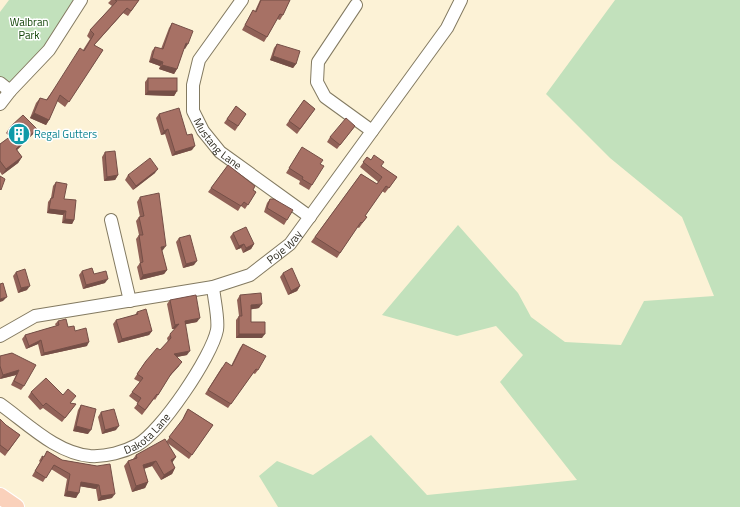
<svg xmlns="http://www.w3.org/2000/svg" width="740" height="507" font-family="'Titillium Web',sans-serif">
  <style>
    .green { fill: #c2e1bc }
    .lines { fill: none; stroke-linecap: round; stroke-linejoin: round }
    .minor-casing { stroke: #837a61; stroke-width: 14 }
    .major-casing { stroke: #fff; stroke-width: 18 }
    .minor { stroke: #fff; stroke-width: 12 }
    .major { stroke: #fad1bb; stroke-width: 16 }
    .wall { fill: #906157 }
    .shaded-wall { fill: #754f47 }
    .building { fill: #a77165; stroke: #754f47 }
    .labels { text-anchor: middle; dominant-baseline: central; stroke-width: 3; stroke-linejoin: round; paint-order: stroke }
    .park-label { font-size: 11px; fill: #114306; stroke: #fff }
    .culture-label { font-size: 11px; fill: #0d838f; stroke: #fff; text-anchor: start }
    .street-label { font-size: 11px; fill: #2c291e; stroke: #fff }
  </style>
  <rect width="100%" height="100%" fill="#fcf2d6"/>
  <g class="green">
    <polygon points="9,0 81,0 10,91 0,83 0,12"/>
    <polygon points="615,0 740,0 740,507 278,507 259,476 277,461 313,475 371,435 427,495 577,480 500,382 523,355 496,326 457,336 382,315 458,225 518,293 531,317 565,342 621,345 644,301 714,296 682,217 610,158 546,94"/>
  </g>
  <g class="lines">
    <g class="minor-casing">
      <g id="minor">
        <path id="s1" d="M242,0L199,60L193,85V111L203,131L220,152L310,217"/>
        <polyline points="356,5 318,62 317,82 325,97 372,131"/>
        <polyline points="0,83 10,91 49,50 81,0"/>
        <polyline points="0,104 10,91"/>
        <polyline points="111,220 130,301"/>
        <path id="s2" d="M0,336L35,316L213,287L250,275L290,244L447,28L461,0"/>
        <path id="s3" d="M0,404C27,423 56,453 90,456C106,457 124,452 137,445C161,432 212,356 217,330C219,319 214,299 213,287"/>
      </g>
    </g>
    <g class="major-casing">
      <polyline id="major" points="0,496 16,507"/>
    </g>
    <use href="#minor" class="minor"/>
    <use href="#major" class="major"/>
  </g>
  <g class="wall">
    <polygon points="111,0 139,0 128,16 123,13 94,45 103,50 65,107 57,101 49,120 46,125 30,118 36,103 40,98 46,100 83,50 90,39 87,36 90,30 112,6 108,3"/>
    <polygon points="260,0 290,0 283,15 280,20 277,19 267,37 264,42 242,30 253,10 255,11"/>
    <polygon points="172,23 185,49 184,48 177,69 174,74 159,69 160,66 149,62 152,51 155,47 161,49 169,28"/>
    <polygon points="277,44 296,64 293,68 270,60 274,48"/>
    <polygon points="148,78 177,91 174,96 145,95 145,82"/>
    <polygon points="304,100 315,109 297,134 286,125"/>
    <polygon points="236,106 246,114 235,131 224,123"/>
    <polygon points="159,114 187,135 192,150 172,156 165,134 161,135 156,118"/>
    <polygon points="355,126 337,149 327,142 330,137"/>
    <polygon points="10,127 33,134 17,150 22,157 18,163 2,175 0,172 0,144 10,137 6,133"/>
    <polygon points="105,152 118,175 115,180 104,181 102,157"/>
    <polygon points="299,152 320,164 312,185 309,190 299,184 300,181 286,173"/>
    <polygon points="367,157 397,177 385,193 382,191 365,216 367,217 359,228 357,227 337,258 311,242 361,174 377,184 378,182 360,167"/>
    <polygon points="228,165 253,190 256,192 245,209 241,206 238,211 208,192"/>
    <polygon points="155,173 133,190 125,180 128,175"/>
    <polygon points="56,182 64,199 74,220 72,224 62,223 63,215 47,213 48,202 51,198 53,186"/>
    <polygon points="140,197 163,250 162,251 167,270 164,274 140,280 137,267 140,263 136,239 139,235 136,221 139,217 140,217 137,202"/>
    <polygon points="270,199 287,220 284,225 264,212 267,203"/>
    <polygon points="233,233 254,244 251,249 243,253 241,248 236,250 230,237"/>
    <polygon points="179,238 194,265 183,268 176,242"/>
    <polygon points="82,271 94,274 105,283 83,289 79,275"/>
    <polygon points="16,272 27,290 18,293 13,276"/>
    <polygon points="283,273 300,286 297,291 288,295 280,277"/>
    <polygon points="240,295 259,308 251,309 251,322 262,338 236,338 236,320 239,316 237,300"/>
    <polygon points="170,300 197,322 185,324 187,355 177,357 179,366 169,377 155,400 154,399 142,415 134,408 138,403 129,396 140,382 134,379 143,365 146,361 160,350 168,342 167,338 175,329 172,329 167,304"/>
    <polygon points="137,312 152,331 149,335 118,343 113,324 116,320 135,315"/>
    <polygon points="58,321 68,327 75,331 87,346 41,356 38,344 26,349 22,339 25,335 56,326 55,324"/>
    <polygon points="243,344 258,370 255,374 253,373 228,408 205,394 222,367 231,366 240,348"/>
    <polygon points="12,353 24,386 21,390 11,385 16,375 0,379 0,356"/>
    <polygon points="31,392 71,403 76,404 62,422 43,408 40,410 28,397"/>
    <polygon points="81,405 88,434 73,431 78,410"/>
    <polygon points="188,409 213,425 189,459 166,442 176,457 172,462 175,468 172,474 161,480 152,466 144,469 148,482 145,488 132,492 124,466 128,461 133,459 136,455 166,442 181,423 185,414"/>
    <polygon points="101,412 116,430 102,434 98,417"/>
    <polygon points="0,419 6,425 20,435 5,456 0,452"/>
    <polygon points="47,451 62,460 97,466 112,498 98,501 96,489 80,486 76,498 64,496 67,479 51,469 43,482 32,476 40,462 39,461 42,456 44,457"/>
  </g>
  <g class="shaded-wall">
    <polygon points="127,8 123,13 90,50 94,45"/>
    <polygon points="186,43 188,44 185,49 183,48"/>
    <polygon points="273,56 296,64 293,68 270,60"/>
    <polygon points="152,58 163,62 160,66 149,62"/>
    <polygon points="162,65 177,69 174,74 159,69"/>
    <polygon points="148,91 177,91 174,96 145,95"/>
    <polygon points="34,113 49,120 46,125 30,118"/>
    <polygon points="37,129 33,134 12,155 16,149"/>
    <polygon points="168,129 165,134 161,135 164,131"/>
    <polygon points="195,146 192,150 172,156 175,152"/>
    <polygon points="22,157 18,163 2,175 6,169"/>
    <polygon points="158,169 155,173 133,190 136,186"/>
    <polygon points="118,175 115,180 104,181 107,177"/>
    <polygon points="49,209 66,211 63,215 47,213"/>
    <polygon points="65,219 74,220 72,224 62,223"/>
    <polygon points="244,244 241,248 236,250 239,246"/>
    <polygon points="254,244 251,249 243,253 246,248"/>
    <polygon points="166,246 163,250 158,251 161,247"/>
    <polygon points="197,261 194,265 183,268 186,264"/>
    <polygon points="167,270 164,274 140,280 143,275"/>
    <polygon points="108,279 105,283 83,289 86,285"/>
    <polygon points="30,286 27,290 18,293 21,288"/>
    <polygon points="300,286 297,291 288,295 291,291"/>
    <polygon points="7,297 3,301 0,302 0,299"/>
    <polygon points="262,304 259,308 248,310 251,305"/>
    <polygon points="200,318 197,322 182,325 185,321"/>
    <polygon points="179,324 176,328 172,329 175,325"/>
    <polygon points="152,331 149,335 118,343 122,339"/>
    <polygon points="239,334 265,334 262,338 236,338"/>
    <polygon points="41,340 38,344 26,349 29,346"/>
    <polygon points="89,342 87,346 41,356 44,353"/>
    <polygon points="190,351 187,355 171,358 174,354"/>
    <polygon points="182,362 179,366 168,378 171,374"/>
    <polygon points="19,370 16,375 0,379 3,375"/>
    <polygon points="76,426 91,430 88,434 73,431"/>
    <polygon points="119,426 116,430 102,434 105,430"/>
    <polygon points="176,457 172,463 171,460"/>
    <polygon points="156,461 152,466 139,470 143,465"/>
    <polygon points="175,468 172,474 161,480 164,475"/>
    <polygon points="81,482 99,485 96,489 78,486"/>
    <polygon points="148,482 145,488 132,492 136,486"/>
    <polygon points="67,491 79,493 76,498 64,496"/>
    <polygon points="115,494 112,498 98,501 101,496"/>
  </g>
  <g class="building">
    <polygon points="115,0 139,0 131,11 127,8 94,45 103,50 69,102 60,95 49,120 34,113 40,98 47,100 80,48 84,51 94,34 90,30 117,1"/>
    <polygon points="261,0 290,0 283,15 280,14 267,37 245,25 253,10 256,12"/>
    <polygon points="172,23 193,31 188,44 186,43 177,69 162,65 163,62 152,58 155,47 163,49"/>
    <polygon points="277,44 300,51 296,64 273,56"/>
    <rect x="148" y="78" width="29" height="13"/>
    <polygon points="304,100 315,109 300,129 289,121"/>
    <polygon points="236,106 246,114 238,126 227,119"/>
    <polygon points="179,108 187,135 192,134 195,146 175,152 168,129 164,131 159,114"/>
    <polygon points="23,115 37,129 16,149 22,157 6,169 0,161 0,144 15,133 10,127"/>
    <polygon points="346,118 355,126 340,145 330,137"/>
    <polygon points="302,147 323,160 320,164 324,166 312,185 302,179 303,177 289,168"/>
    <polygon points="115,151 118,175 107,177 105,152"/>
    <polygon points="374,155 384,162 381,166 397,177 389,188 386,186 365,216 367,217 362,223 361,222 340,253 315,237 361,174 377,184 382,177 363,162 367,157 371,160"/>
    <polygon points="150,158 158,169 136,186 128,175"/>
    <polygon points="228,165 255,186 253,190 256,192 248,205 244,202 241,206 211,188"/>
    <polygon points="0,176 5,179 1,190 0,189"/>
    <polygon points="56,182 67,184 64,199 76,200 74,220 65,219 66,211 49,209 51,198 53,198"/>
    <polygon points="159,193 166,246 161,247 167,270 143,275 140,263 143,262 139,235 143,235 139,217 144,216 140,197"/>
    <polygon points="270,199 274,199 293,210 287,220 267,208"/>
    <polygon points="246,227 254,244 246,248 244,244 239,246 233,233"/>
    <polygon points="190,235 197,261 186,264 179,238"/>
    <polygon points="92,268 94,274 106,271 108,279 86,285 82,271"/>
    <polygon points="292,268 300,286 291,291 283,273"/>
    <polygon points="25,269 30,286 21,288 16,272"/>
    <polygon points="3,283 7,297 0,299 0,284"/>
    <polygon points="261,293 262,304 251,305 251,322 265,322 265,334 239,334 239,316 242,316 240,295"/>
    <polygon points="196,295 200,318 185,321 190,351 174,354 182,362 171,374 158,395 157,394 145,410 137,404 141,398 132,392 143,378 137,374 146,361 157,348 160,350 171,338 170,334 179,324 175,325 170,300"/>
    <polygon points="146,309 152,331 122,339 116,320 138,314 137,312"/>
    <polygon points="66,319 68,327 74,326 75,331 86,328 89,342 44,353 41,340 29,346 25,335 59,325 58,321"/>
    <polygon points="243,344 266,356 258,370 256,369 231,404 208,390 226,362 232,366"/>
    <polygon points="12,353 36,365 24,386 14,381 19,370 3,375 0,366 0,356"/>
    <polygon points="46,378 63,395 68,389 76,396 70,403 76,404 65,418 46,403 43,406 31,392"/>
    <polygon points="81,405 96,409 91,430 76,426"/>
    <polygon points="114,409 119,426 105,430 101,412"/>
    <polygon points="188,409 213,425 192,455 169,437 183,419"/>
    <polygon points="0,419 6,425 20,435 8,451 0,445"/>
    <polygon points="165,439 176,457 171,460 175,468 164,475 156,461 143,465 148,482 136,486 128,461 137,458 136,455"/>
    <polygon points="47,451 62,460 97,466 110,464 115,494 101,496 99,485 81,482 79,493 67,491 70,474 54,465 46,478 35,471 43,458 42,456 44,457"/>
  </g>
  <defs>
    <g id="building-disc" transform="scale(1.15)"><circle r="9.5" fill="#0f9aa8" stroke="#fff"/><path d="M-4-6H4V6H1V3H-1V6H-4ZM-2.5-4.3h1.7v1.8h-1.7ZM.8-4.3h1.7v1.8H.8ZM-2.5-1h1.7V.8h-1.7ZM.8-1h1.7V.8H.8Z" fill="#fff"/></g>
  </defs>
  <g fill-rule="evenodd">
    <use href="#building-disc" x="19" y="134"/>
  </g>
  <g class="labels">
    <g class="park-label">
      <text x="29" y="22">Walbran<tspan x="29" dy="13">Park</tspan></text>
    </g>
    <g class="culture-label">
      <text x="34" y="134">Regal Gutters</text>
    </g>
    <g class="street-label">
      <text stroke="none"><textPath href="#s1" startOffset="167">Mustang Lane</textPath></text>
      <text stroke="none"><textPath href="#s2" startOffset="304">Poje Way</textPath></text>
      <text stroke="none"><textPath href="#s3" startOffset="169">Dakota Lane</textPath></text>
    </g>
  </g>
</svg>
